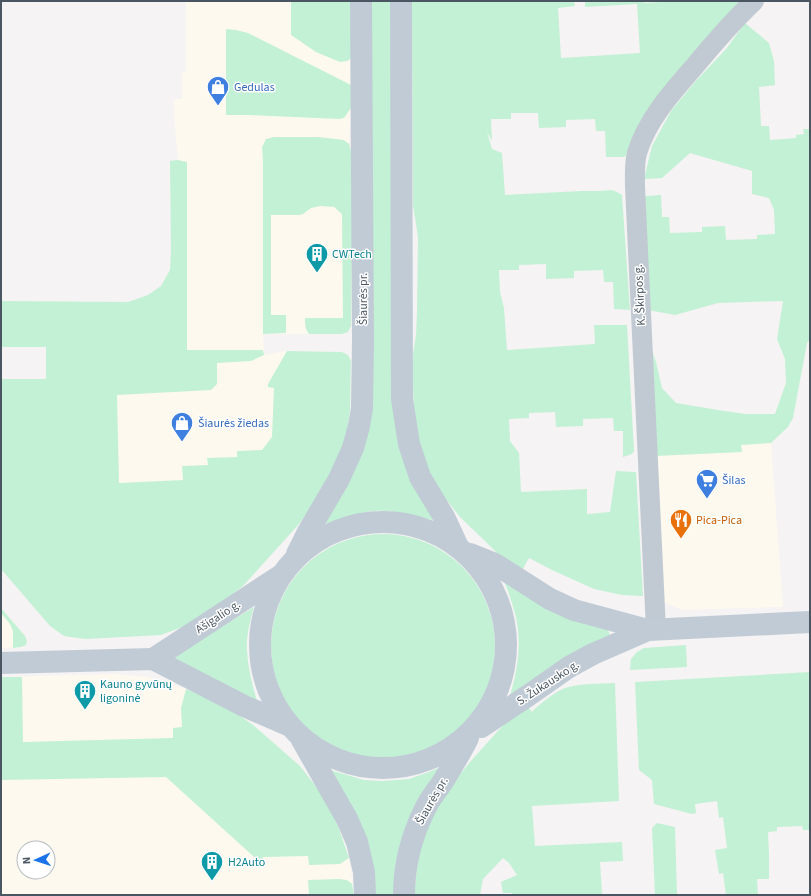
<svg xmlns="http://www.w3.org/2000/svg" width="811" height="896" font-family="'Source Sans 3',sans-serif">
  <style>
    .commercial { fill: #fdf9ef; fill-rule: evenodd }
    .green { fill: #c3f1d5 }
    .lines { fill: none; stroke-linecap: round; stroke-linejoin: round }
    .minor { stroke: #c1cad2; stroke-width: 20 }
    .secondary { stroke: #c1cbd6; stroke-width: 22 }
    .labels { text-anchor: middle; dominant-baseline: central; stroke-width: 3; stroke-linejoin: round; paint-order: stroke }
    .shop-label { font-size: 12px; fill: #366cbe; stroke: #fff; text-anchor: start }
    .culture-label { font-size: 12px; fill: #0d838f; stroke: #fff; text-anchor: start }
    .street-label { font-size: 12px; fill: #4a5661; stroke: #fff }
    .food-label { font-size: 12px; fill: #c56008; stroke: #fff; text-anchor: start }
  </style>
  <rect width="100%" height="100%" fill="#f5f3f3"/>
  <g class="commercial">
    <polygon points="186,1 351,1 351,108 349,144 353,157 351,326 348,332 342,334 263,334 264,355 287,351 342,352 348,355 351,361 350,410 346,442 104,499 101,378 179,375 178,160 174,115 174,99 182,99 182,73 186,73"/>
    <polygon points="771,443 783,607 681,610 665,602 655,456 741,452 741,445"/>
    <polygon points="1,608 25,636 27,641 26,645 21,647 1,648"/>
    <path d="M116,674L147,677L186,689L225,705L253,725L300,766L337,823L349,858L354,895H1V677ZM24,848H48V872H24Z"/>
  </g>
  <g class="green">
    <polygon points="291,1 351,1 352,58 347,61 340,62 316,52 291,35"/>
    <path d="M371,1H391L392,373L439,522C413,515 384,506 358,514C347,517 336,522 325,525L357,464Z"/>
    <polygon points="412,1 574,1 575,6 558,8 561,58 640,53 637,4 585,7 585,1 643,1 644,3 676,1 742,1 644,115 625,157 606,157 605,131 596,131 595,119 566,120 566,127 539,128 538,113 511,113 511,119 491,119 492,141 487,132 492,149 502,153 505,195 582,191 600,191 612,190 619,193 622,195 630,310 614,309 613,282 604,282 603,270 574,271 574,278 546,279 546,264 519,265 519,270 499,270 500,292 504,308 507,350 595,344 594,325 627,325 634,451 632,454 623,457 623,431 614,431 613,418 583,419 583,426 556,427 555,412 529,413 529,418 509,419 510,441 519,453 521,492 587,489 587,514 610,512 616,471 636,472 643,596 622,595 594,589 552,570 529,558 521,572 499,555 485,541 460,517 441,493 429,474 418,444 414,414 412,361 416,335 417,313 418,237 413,205"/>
    <polygon points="745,23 769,43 774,61 775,85 759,87 761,126 769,126 770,140 796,138 796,135 804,134 803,129 810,129 810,339 807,343 793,418 788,427 771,443 741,445 742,452 655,456 648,339 656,362 662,388 676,403 718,410 745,414 775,414 786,383 785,359 777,339 783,301 718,303 675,315 648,310 645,196 661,195 662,217 669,217 670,233 702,232 702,227 725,226 726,240 757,239 757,235 775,234 774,210 769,198 752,194 752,171 690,153 662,178 644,179 652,146 671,111 694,83 726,49"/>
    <polygon points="226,29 236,30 248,33 351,85 351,108 344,118 339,119 249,115 226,115"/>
    <path d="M274,137H318L344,140L349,144L353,157L351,326L348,332L342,334H309C305,329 305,324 305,318H343L342,214L334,207L320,206L311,208L303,214L299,215H271V315H286V333L263,334V162L262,147L266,139Z"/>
    <polygon points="178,160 187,162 187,350 263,350 264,355 251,361 217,363 217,384 211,390 117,395 119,483 183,480 182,466 208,465 207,458 237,457 237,451 262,450 272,437 274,388 268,387 268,384 287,351 342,352 348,355 351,361 350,410 346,442 321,493 300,523 243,586 193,623 161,635 85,639 64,636 50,626 1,569 1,379 46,379 46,347 1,347 1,301 128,302 148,295 161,286 170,270 171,251 170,161"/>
    <circle cx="383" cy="646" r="112"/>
    <path d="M505,583L608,630L610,635L507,705C517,675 523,645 515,613C512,603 509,593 505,583Z"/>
    <path d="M254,607C250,621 246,636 247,651C248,668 252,684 257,701L169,659Z"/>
    <polygon points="1,608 25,636 27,641 26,645 21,647 13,648 13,631 10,624 1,613"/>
    <polygon points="686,645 687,667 630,670 631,659 637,652 644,648"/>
    <polygon points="810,672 810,830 803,830 802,826 777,827 777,831 768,832 769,854 769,879 757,879 758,895 726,895 723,873 719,874 715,850 727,848 723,817 719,818 717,801 695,804 696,813 692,814 654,804 652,780 639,770 635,682"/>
    <polygon points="1,677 22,677 23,742 173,738 173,728 182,727 181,708 186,689 225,705 253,725 300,766 321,793 337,823 349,858 340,864 309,865 308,856 263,857 263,865 166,777 1,780"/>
    <path d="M615,683L619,801L532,806L535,846L622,842L623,861L600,862L602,895H513L512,893H503L501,882L517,875L509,863L503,858L483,879L480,895H414L419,849L432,817L447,790L470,762L514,713L526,704L532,712C539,704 555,692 565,688C581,683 599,684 615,683Z"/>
    <polygon points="438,768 395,895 375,895 330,770 364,780 382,781 409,779 429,772"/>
    <polygon points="657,823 675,827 677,895 655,895 652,828"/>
    <polygon points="339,879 347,880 352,884 354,895 309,895 308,880"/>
  </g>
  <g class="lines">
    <path class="minor" d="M656,630L635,187C635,175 634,164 637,153C647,120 672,92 694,67C713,44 732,22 754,1"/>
    <g class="secondary">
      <polyline points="401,1 402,399 409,444 420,477 444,517 458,547"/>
      <circle cx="383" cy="645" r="123"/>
      <polyline points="297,554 308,532 339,479 353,448 359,426 362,408 363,342 361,1"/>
      <polyline points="470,554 495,564 550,599 574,610 648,630 810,622"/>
      <polyline points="153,659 280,576"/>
      <polyline points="1,663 153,659 244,706 290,726"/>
      <polyline points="481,727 529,695 569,667 593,654 648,630"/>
      <polyline points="302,740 347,819 357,842 364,872 365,895"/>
      <path d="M404,895C404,866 412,835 425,809C429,800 436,791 442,783C451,768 460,754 468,738"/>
    </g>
  </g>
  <defs>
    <g id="shop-pin" transform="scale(1.15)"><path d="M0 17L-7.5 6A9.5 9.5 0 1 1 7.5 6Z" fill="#3f7fe0" stroke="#fff"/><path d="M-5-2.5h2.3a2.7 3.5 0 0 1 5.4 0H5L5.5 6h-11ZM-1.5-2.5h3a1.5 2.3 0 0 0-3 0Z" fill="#fff"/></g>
    <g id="building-pin" transform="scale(1.15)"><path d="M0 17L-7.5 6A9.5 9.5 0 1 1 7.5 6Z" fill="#0f9aa8" stroke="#fff"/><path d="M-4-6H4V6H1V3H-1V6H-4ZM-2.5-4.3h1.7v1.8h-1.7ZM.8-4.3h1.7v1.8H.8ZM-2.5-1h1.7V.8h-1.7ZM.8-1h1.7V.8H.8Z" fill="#fff"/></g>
    <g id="supermarket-pin" transform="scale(1.15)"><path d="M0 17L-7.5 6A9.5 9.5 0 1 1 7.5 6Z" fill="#3f7fe0" stroke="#fff"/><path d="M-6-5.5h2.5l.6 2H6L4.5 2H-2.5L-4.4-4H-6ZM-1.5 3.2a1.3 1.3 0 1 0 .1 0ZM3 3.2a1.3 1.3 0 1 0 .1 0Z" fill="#fff"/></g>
    <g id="restaurant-pin" transform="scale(1.15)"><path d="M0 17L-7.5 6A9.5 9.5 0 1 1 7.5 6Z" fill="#e8710a" stroke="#fff"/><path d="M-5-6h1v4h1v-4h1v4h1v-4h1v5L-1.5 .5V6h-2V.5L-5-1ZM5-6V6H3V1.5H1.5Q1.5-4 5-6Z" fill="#fff"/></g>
  </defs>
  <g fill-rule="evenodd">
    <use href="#shop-pin" x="218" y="87"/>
    <use href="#building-pin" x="317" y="254"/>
    <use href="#shop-pin" x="182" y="423"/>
    <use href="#supermarket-pin" x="707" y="480"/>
    <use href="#restaurant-pin" x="681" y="520"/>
    <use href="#building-pin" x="85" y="691"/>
    <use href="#building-pin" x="212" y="862"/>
  </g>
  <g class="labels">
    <g class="shop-label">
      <text x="234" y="87">Gedulas</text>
      <text x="198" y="423">Šiaurės žiedas</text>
      <text x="722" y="480">Šilas</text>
    </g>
    <g class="culture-label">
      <text x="332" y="254">CWTech</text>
      <text x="100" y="684">Kauno gyvūnų<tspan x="100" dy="14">ligoninė</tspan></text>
      <text x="228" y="862">H2Auto</text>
    </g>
    <g class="street-label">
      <text transform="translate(640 295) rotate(-93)">K. Škirpos g.</text>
      <text transform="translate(363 299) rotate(-90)">Šiaurės pr.</text>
      <text transform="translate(218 617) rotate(-33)">Ašigalio g.</text>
      <text transform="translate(548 683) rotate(-33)">S. Žukausko g.</text>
      <text transform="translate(432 801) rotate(-60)">Šiaurės pr.</text>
    </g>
    <g class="food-label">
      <text x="696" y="520">Pica-Pica</text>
    </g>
  </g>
  <rect width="811" height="896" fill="none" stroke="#4a5661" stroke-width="4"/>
  <g transform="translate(36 860) rotate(267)"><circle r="19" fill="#ffffff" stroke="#b7bbc0"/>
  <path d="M0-3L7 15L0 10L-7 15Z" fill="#1a73e8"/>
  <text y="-6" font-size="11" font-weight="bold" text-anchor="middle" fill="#4a5661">N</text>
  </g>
</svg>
